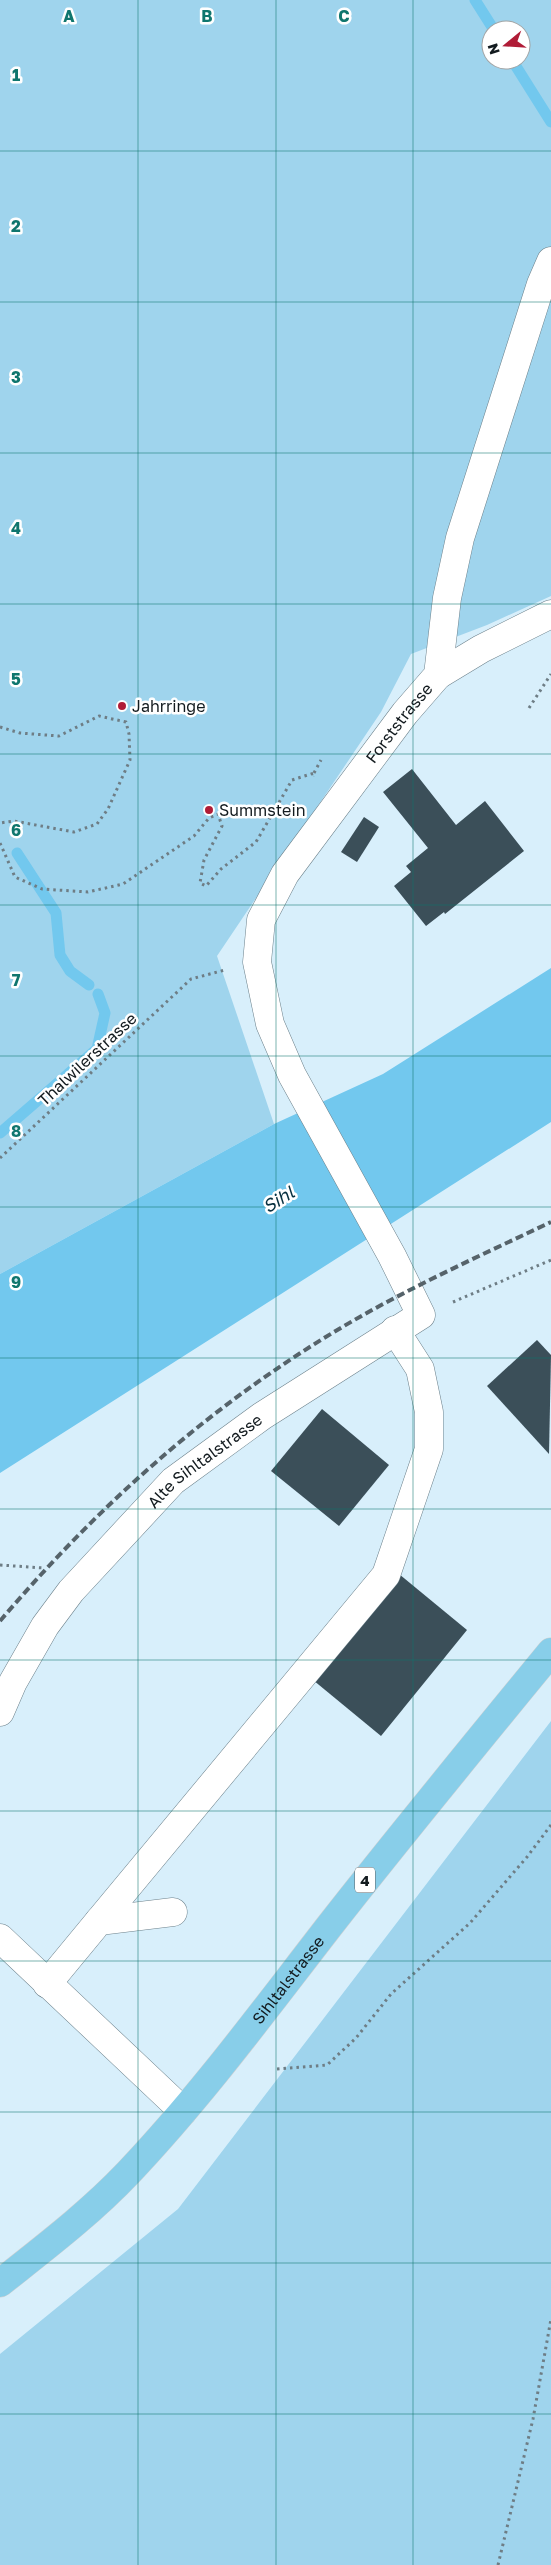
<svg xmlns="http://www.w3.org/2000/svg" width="551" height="2565" font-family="'Golos Text',sans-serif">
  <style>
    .green { fill: #9fd4ed; fill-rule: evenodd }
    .water { fill: #72c8ee }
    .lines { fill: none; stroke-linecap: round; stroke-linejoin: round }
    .stream { stroke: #72c8ee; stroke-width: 11 }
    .building { fill: #3b4f59 }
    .minor-casing { stroke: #6c818b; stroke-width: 29 }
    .major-casing { stroke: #d0d1d2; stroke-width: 29 }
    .path { stroke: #6e7d85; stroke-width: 3; stroke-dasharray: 2.5 4; stroke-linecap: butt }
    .minor { stroke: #fff; stroke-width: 28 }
    .major { stroke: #88cee9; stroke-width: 28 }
    .rail { stroke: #56636a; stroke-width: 4; stroke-dasharray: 8 4; stroke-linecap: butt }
    .grid { fill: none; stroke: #0f766e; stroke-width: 1; stroke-opacity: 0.55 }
    .poi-dot { fill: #b01c37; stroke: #fff; stroke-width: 2 }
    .labels { text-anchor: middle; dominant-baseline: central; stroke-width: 5; stroke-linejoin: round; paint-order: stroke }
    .shield { fill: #fff; stroke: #5a5f62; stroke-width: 1 }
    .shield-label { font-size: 15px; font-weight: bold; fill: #131b1f }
    .poi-label { font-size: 16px; fill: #131b1f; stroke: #fff; text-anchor: start }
    .street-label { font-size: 16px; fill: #131b1f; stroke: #fff }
    .water-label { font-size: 18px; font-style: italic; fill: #073040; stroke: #fff }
    .grid-label { font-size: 16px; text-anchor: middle; font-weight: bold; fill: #0f766e; stroke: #fff; stroke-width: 5; stroke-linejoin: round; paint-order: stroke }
  </style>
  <rect width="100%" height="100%" fill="#d8effb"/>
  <g class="green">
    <path d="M0,0H551V596L487,625L411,654L381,712L217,956L274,1124L0,1274ZM491,30H521V60H491Z"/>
    <polygon points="551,1721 551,2565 0,2565 0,2354 178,2209"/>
  </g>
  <polygon class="water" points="551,968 551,1122 0,1473 0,1274 274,1124 383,1074"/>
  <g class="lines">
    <g class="stream">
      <polyline points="475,0 494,30"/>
      <polyline points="512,60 551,122"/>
      <polyline points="17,853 56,913 60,955 70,971 89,985"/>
      <polyline points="0,1133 97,1049 105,1013 98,994"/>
    </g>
  </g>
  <g class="building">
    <polygon points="412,769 456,825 485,801 524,851 445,914 444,912 426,926 394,886 411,872 406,866 428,848 383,792"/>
    <polygon points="364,817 379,827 357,862 341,852"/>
    <polygon points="537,1340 551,1355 549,1454 487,1386"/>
    <polygon points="322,1409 389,1465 339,1526 271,1471"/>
    <polygon points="399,1574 467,1630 381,1736 313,1680"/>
  </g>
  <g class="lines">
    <g class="minor-casing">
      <g id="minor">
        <polyline points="438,675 481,649 551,614"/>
        <path id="s1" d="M0,1712L13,1682L45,1626L71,1591L173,1481L262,1416L421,1315L392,1256L292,1075L270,1024L257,962L261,920L285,874L405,713L438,675L447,598L460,538L541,284L551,261"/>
        <polyline points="99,1921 386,1575 429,1449 429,1412 420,1369 395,1330"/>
        <polyline points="0,1938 183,2111"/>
        <polyline points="47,1984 99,1921 173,1912"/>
      </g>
    </g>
    <g class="major-casing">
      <g id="major">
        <path id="s2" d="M0,2283C44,2248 89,2214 128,2173C202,2095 265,2009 331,1924C403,1832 477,1742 551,1652"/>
      </g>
    </g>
    <g class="path">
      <polyline points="529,708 551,674"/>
      <polyline points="0,727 20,733 59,736 99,716 126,722 129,734 130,760 108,809 97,824 74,832 14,821 0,823"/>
      <polyline points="314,773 321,760"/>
      <polyline points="0,843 15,877 42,889 88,892 123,884 194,836 209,818 218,814 222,826 204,860 200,883 206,886 221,869 256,842 292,780 314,773 313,776"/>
      <polyline points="0,1158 191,979 225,970"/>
      <polyline points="453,1302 551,1260"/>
      <polyline points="0,1565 44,1568"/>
      <polyline points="277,2069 327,2065 356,2038 391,1994 470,1923 527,1857 551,1825"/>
      <polyline points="498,2565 533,2419 551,2319"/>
    </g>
    <use href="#minor" class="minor"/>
    <use href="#major" class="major"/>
    <path class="rail" d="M0,1621C91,1514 194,1420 313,1345C388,1297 471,1260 551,1222"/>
  </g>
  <path class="grid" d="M138,0V2565M276,0V2565M413,0V2565M0,151H551M0,302H551M0,453H551M0,604H551M0,754H551M0,905H551M0,1056H551M0,1207H551M0,1358H551M0,1509H551M0,1660H551M0,1811H551M0,1961H551M0,2112H551M0,2263H551M0,2414H551"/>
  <g class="poi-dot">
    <circle cx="122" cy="706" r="5"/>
    <circle cx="209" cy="810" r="5"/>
  </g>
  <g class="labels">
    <rect class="shield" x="355" y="1867.5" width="20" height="25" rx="4"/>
    <g class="shield-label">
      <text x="365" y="1880">4</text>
    </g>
    <g class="poi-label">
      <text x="132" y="706">Jahrringe</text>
      <text x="219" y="810">Summstein</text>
    </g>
    <g class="street-label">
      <text stroke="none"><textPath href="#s1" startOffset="1264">Forststrasse</textPath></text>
      <text transform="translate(87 1059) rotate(-43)">Thalwilerstrasse</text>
      <text stroke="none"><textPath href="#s1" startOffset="328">Alte Sihltalstrasse</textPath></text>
      <text stroke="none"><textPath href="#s2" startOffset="420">Sihltalstrasse</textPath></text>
    </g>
    <g class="water-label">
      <text transform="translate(278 1199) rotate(-32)">Sihl</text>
    </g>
  </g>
  <g class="grid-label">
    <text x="69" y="22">A</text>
    <text x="207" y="22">B</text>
    <text x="344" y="22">C</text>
    <text x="16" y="81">1</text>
    <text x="16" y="232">2</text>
    <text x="16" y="383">3</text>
    <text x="16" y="534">4</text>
    <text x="16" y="685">5</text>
    <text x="16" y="836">6</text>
    <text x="16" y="986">7</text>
    <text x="16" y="1137">8</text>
    <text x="16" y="1288">9</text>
  </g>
  <g transform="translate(506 45) rotate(252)"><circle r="24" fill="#ffffff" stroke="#a1a4a5"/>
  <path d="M0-4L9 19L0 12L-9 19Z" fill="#b01c37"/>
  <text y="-8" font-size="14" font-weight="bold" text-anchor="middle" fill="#131b1f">N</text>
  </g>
</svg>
